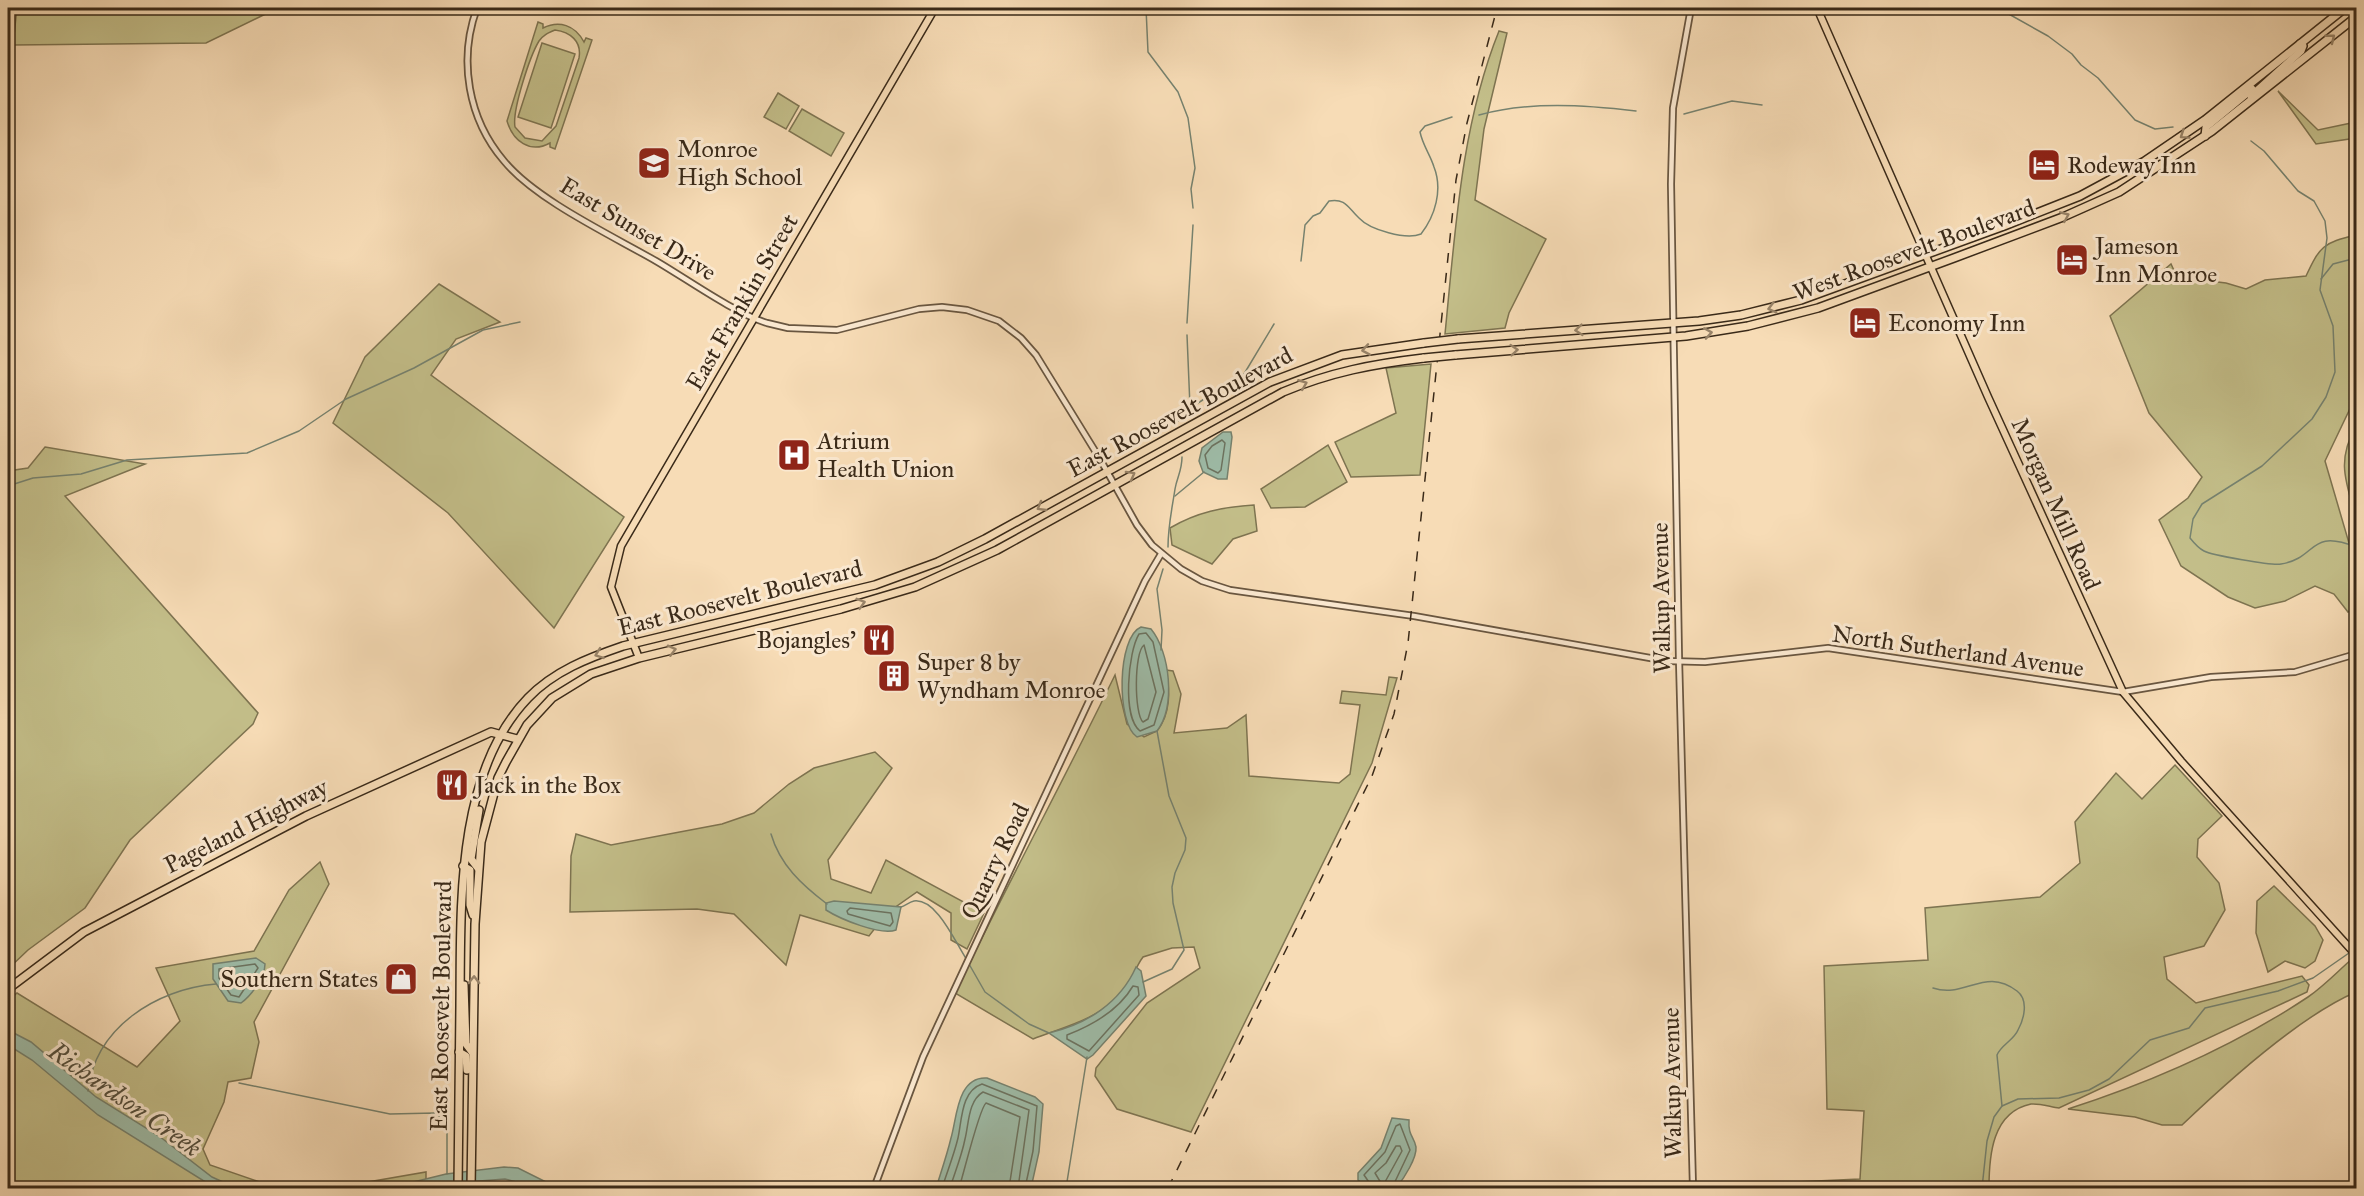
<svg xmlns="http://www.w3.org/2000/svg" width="2364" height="1196" font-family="'IM FELL Great Primer',serif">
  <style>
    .green { fill: #c3be89; stroke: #7e7451; stroke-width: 1.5; fill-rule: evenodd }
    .water { fill: #9ebca8; stroke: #76826f; stroke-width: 1.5 }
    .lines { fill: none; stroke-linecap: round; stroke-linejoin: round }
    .shore { stroke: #6c7360; stroke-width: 1.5 }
    .stream { stroke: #76826f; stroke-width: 1.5 }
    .minor-casing { stroke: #695640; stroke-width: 8 }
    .major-casing { stroke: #3a2a19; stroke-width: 9 }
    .highway-casing { stroke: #3a2a19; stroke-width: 10 }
    .minor { stroke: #fae8d0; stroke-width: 4.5 }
    .major { stroke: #f7dcb6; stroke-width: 6 }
    .highway { stroke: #f7dcb6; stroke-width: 7 }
    .rail { stroke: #3a2a19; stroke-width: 1.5; stroke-dasharray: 10 10; stroke-linecap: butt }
    .highway-bridge-casing { stroke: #3a2a19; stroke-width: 10; stroke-linecap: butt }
    .highway-bridge { stroke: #f7dcb6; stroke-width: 7 }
    .oneway { stroke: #988368 }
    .labels { text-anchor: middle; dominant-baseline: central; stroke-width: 6; stroke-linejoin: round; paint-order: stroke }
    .poi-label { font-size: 24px; fill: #3a2a19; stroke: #fae8d0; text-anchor: start }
    .street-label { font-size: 24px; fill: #3a2a19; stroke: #fae8d0 }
    .water-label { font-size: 26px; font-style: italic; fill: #534e3d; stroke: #fae8d0 }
  </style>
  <rect width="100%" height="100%" fill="#f7dcb6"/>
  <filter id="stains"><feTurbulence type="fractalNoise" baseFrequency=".00333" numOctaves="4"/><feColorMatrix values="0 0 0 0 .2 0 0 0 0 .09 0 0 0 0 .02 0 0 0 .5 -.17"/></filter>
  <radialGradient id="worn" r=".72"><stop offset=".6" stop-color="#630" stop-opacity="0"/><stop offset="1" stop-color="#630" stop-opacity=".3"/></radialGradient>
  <g class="green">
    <polygon points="17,8 278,8 206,43 13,45"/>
    <path d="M538,22L543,24V28C559,20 575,25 584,42L586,38L592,40L555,149L550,147V143C530,154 513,141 507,121ZM555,30C570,32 582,41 579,58L556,126L542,141L525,138L515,127C512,110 530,56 539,41C543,35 548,33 555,30Z"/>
    <path d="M1499,31L1507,33L1484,129L1475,200L1546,239L1509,313L1505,328L1445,334C1455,234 1461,125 1499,31Z"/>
    <polygon points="542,43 575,54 551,128 518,117"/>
    <polygon points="2278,91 2318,130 2356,122 2356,138 2316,144"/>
    <polygon points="778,93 799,106 786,129 764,117"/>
    <polygon points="802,109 844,133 831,156 789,131"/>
    <path d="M2356,235V396L2325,461L2356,567V609L2348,612L2334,594L2315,586L2285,601L2255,608L2228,597L2181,566L2159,520L2188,498L2202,477L2149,413L2110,316L2171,264L2177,277L2226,283L2246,289L2265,280L2306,276C2320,246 2323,243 2356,235Z"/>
    <polygon points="439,284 500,322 456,339 431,375 624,517 554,628 448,513 333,423 365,357"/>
    <polygon points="1431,364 1420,475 1351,477 1335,442 1396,413 1386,368"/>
    <path d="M2356,426V518C2346,482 2336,461 2356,426Z"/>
    <polygon points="1328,445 1347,482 1305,507 1271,508 1261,489"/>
    <polygon points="45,447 145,464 65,496 258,713 253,724 130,840 85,908 28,950 8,969 8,471 28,468"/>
    <path d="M1254,505L1257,531L1233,539L1212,564L1172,545L1170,528C1197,512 1223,507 1254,505Z"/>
    <path d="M1166,670L1173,671L1181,694L1174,733L1227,728L1246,715L1249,776L1339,783L1350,774L1360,705L1340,703L1342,691L1386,695L1389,677L1397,678L1372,763L1191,1132L1117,1109L1095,1076L1096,1068L1147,1003L1200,968L1194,947L1172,948L1143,957C1134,969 1131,984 1121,994C1097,1020 1064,1027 1033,1039L955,993C1006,886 1063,782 1115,675L1127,724L1144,737L1157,731C1171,713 1170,691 1166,670Z"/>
    <polygon points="875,752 892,768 828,860 831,879 871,893 886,860 984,913 967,949 951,940 951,913 917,892 887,913 869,936 800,915 786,965 734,914 697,909 570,912 571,856 576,834 611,845 722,824 754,813 789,784 814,768"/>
    <path d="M2175,765L2222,816L2198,839L2197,857L2219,883L2225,910L2204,946L2164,957L2167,979L2196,1003L2302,976L2309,985L2307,992L2059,1108C2051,1107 2039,1103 2031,1104C1992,1112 1989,1156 1989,1188H1708V1186L1860,1179L1864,1111L1827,1109L1824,966L1928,960L1925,908L2040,897L2080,863L2075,822L2116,773L2142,799Z"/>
    <polygon points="320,862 329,884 254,1022 259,1042 251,1078 228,1082 224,1102 203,1149 210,1165 277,1188 8,1188 8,1001 17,993 137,1067 180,1021 156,968 254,951 289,890"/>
    <polygon points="2274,886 2315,926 2323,940 2315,961 2305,968 2285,961 2268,972 2256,933 2257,901"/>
    <path d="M2353,958L2356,962V992C2300,1016 2227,1082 2182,1125H2162L2135,1117L2068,1109C2152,1082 2234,1046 2308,997C2324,986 2338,971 2353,958Z"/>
    <polygon points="426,1172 426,1188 333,1188"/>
  </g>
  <g class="water">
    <polygon points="1223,432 1231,432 1232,437 1227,479 1218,479 1203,472 1199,461 1202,448"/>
    <path d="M1141,627L1151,629C1170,652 1176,706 1157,731L1137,737C1116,723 1117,637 1141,627Z"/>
    <path d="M834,901L901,907L896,930C881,936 840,919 826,910V903Z"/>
    <path d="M256,958L265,964C265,977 251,996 241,1003L228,1001L213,979V964Z"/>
    <path d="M1136,967L1141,971L1146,996L1093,1055L1087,1059L1049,1033C1087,1024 1120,1003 1136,967Z"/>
    <polygon points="8,1030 31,1042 96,1097 159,1136 212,1177 236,1188 215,1188 98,1115 32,1060 8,1045"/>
    <path d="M987,1078L1035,1097L1043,1104L1039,1152L1031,1188H936C941,1172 947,1155 951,1138C957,1118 957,1076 987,1078Z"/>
    <path d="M1392,1118L1409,1120C1408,1136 1414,1136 1416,1147C1417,1158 1404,1178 1397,1187C1387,1191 1366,1189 1358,1180V1173L1381,1148Z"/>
    <polygon points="504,1167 518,1168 558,1188 538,1188 505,1179 454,1183 435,1188 389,1188 446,1174"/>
  </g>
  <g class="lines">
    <g class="shore">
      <polygon points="1222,440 1225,443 1221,470 1218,473 1208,468 1205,455 1212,446"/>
      <path d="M1146,633L1153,642L1164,692L1154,725L1140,731C1122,717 1128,652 1139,634Z"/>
      <path d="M1144,645L1156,692L1148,719L1143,722C1134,714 1134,652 1144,645Z"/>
      <polygon points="850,908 891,913 893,922 890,926 848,914 847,911"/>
      <polygon points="255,964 258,968 239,997 231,995 219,978 219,969"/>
      <path d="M1133,986L1138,987L1139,995L1089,1051L1067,1039V1035C1093,1025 1119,1010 1133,986Z"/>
      <polygon points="1396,1146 1400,1146 1402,1151 1385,1182 1381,1183 1375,1173 1386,1163"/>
      <path d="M942,1188C947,1172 954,1155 958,1138C962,1120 961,1091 982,1084L1037,1106L1033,1151L1025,1188"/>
      <path d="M950,1188C955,1172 962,1155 965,1139C969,1123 968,1101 983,1092L1029,1110L1018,1188"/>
      <path d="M959,1188C964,1173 979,1109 986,1103L1020,1117L1009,1188"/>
      <polyline points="1373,1188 1364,1175 1385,1152 1396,1126 1400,1124 1410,1150 1392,1188"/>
    </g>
    <g class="stream">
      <polyline points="1146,8 1148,52 1178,92 1188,118 1195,168 1191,189 1193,208"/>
      <polyline points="1998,8 2048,36 2072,54 2081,65 2098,78 2135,120 2155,129 2173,127"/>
      <polyline points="1684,114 1732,101 1762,105"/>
      <path d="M1479,115C1529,101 1586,105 1636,111"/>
      <path d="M2251,141L2264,151L2298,191L2314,201L2325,221L2327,238L2320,290L2333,326L2335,372L2326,397L2312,419L2262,466L2202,504L2193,519L2190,538C2194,543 2198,548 2204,551C2211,555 2273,566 2281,564C2318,558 2308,528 2356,547"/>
      <path d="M1301,261L1305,225L1313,216L1320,213L1329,201C1346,198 1348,208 1359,218C1370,230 1406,240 1421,234C1435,216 1443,190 1434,167C1430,154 1423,146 1420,132L1425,126L1452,117"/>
      <polyline points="2321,279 2333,264 2356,258"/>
      <polyline points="1187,323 1193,225"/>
      <polyline points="1187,335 1190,407"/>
      <polyline points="1178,421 1190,408 1244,374 1274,324"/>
      <polyline points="8,486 33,478 81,474 127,460 247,453 299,431 346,399 414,368 483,330 520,322"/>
      <polyline points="1175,496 1204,472"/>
      <path d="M1168,547C1168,526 1172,509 1175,489C1177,477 1182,471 1182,457"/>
      <polyline points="1161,650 1162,630 1157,589 1163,569"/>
      <path d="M771,834C780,865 802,885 827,904"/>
      <path d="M901,907C905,906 909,902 914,901C937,898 956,944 967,960"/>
      <polyline points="2352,949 2356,944"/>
      <polyline points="969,964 985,992 1029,1024 1049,1033"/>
      <polyline points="1143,982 1172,969 1184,950 1173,903 1172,887 1175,873 1185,850 1186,838 1169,796 1157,731"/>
      <path d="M1933,988C1965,999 1985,966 2017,991C2029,1000 2024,1019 2018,1030C2014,1040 2001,1045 1997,1055L2002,1106"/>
      <polyline points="239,1083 390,1114 435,1113 447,1123 447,1174"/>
      <path d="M88,1091C95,1028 156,989 216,984"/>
      <polyline points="1066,1188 1087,1057"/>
      <polyline points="1982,1188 1987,1141 1994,1117 2002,1106 2018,1099 2059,1098 2089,1090 2109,1079 2150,1040 2189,1028 2205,1008 2278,991 2313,978 2349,953"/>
    </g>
    <g class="minor-casing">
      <g id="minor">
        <path d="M477,8C458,60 468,119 504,161C536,200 611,235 656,261C687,279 734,313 767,323L788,328L837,330L919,309L942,307L967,310L999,321L1021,338L1036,355L1100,459L1137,525L1152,545L1181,569L1202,581L1230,590L1414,616L1667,661L1705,662L1828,648L2123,692L2211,677L2295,672L2356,654"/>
        <polyline points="1691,8 1673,108 1671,184 1679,659 1693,1188"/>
        <polyline points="874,1188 923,1057 1145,581 1161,554"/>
      </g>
    </g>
    <g class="major-casing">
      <g id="major">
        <polyline points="1817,8 1988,397 2123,692 2181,761 2356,955"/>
        <polyline points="639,658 611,587 621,546 935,8"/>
      </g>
    </g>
    <g class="highway-casing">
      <g id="highway">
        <polyline points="2251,96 2301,51 2303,46 2300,44"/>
        <polyline points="2205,136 2206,127 2252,89"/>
        <polyline points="1458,339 1699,321 1741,315 1801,300 2004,226 2080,196 2145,161 2205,120 2345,8"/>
        <polyline points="1455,355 1686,336 1748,326 1818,308 1954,258 2063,217 2119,192 2212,131 2356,17"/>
        <polyline points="463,866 470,870 470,905 473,915"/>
        <polyline points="478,868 471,859 479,810"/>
        <polyline points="464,985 466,1044 472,1052"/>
        <polyline points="8,989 84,932 306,816 491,732 517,739"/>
        <polyline points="459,1052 466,1056 467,1070"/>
        <path d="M458,1188C459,1128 459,1067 460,1006C461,908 455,774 528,698C554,671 588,658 623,646L875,585L938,562L985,539L1270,382L1342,355L1424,343"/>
        <path d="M471,1188L475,924L481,842L498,778L506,762L527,725L552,698L591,674L639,658L841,609L915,587L997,550L1283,392C1331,372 1373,364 1424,358"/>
      </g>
    </g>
    <use href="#minor" class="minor"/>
    <use href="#major" class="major"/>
    <use href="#highway" class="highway"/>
    <polyline class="rail" points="1168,1188 1372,776 1394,714 1408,643 1456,180 1467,123 1497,8"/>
    <g class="highway-bridge-casing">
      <g id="highway-bridge">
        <polyline points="1424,343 1458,339"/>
        <polyline points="1424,358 1455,355"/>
      </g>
    </g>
    <use href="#highway-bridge" class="highway-bridge"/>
  </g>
  <defs><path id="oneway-chevron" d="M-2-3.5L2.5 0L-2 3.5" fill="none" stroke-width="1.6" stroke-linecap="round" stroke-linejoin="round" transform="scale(1.5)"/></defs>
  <g class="oneway">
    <use href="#oneway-chevron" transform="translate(2331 38) rotate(-39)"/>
    <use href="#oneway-chevron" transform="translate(2184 135) rotate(146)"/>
    <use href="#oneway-chevron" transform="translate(2065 216) rotate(-23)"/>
    <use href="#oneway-chevron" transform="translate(1772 308) rotate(165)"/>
    <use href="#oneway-chevron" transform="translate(1579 330) rotate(175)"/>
    <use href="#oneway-chevron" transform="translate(1708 333) rotate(-9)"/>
    <use href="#oneway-chevron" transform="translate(1366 350) rotate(170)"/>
    <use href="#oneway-chevron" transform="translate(1514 350) rotate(-5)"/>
    <use href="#oneway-chevron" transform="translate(1303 384) rotate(-22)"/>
    <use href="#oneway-chevron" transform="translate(1131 475) rotate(-29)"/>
    <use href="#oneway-chevron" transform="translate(1041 507) rotate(150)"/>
    <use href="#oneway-chevron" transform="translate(861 603) rotate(-16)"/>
    <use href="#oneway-chevron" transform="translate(672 650) rotate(-14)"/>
    <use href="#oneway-chevron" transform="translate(599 654) rotate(160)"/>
    <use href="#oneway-chevron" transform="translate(474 980) rotate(-89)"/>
  </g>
  <defs>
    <g id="school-square" transform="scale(1.725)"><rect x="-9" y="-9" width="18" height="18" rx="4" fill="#8f2418" stroke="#fae8d0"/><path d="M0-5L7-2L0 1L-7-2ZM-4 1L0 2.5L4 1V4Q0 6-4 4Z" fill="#fff"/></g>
    <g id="hotel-square" transform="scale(1.725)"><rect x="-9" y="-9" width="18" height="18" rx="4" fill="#8f2418" stroke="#fae8d0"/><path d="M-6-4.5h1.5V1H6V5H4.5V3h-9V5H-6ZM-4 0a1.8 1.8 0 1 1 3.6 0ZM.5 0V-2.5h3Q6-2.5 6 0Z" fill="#fff"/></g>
    <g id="hospital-square" transform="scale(1.725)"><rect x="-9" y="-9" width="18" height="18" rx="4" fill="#8f2418" stroke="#fae8d0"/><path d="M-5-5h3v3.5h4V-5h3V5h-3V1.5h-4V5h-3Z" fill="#fff"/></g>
    <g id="restaurant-square" transform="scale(1.725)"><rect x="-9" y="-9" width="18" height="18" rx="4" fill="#8f2418" stroke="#fae8d0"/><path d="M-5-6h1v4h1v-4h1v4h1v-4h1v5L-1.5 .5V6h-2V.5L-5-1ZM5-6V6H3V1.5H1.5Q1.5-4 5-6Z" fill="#fff"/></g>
    <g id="building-square" transform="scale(1.725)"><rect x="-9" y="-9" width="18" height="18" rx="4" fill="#8f2418" stroke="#fae8d0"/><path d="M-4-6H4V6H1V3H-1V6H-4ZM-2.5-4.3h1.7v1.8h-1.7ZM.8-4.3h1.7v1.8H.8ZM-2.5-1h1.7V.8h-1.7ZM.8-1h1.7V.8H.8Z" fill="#fff"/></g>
    <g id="shop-square" transform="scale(1.725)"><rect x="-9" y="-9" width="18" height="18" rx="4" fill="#8f2418" stroke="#fae8d0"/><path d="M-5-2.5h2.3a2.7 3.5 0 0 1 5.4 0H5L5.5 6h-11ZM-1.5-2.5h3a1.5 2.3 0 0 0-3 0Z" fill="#fff"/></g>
  </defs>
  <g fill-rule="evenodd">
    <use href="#school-square" x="654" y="163"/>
    <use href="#hotel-square" x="2044" y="165"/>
    <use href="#hotel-square" x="2072" y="260"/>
    <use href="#hotel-square" x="1865" y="323"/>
    <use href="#hospital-square" x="794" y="455"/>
    <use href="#restaurant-square" x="879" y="640"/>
    <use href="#building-square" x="894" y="676"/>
    <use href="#restaurant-square" x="452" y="785"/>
    <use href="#shop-square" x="401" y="979"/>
  </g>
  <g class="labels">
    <g class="poi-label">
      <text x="677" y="149">Monroe<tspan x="677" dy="28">High School</tspan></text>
      <text x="2067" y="165">Rodeway Inn</text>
      <text x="2095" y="246">Jameson<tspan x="2095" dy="28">Inn Monroe</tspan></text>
      <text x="1888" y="323">Economy Inn</text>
      <text x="817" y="441">Atrium<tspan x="817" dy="28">Health Union</tspan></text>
      <text x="856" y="640" text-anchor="end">Bojangles'</text>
      <text x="917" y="662">Super 8 by<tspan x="917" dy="28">Wyndham Monroe</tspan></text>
      <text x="475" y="785">Jack in the Box</text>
      <text x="378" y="979" text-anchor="end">Southern States</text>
    </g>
    <g class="street-label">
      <text transform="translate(638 229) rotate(31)">East Sunset Drive</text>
      <text transform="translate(1914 250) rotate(-20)">West Roosevelt Boulevard</text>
      <text transform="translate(742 302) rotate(-60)">East Franklin Street</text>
      <text transform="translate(1180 412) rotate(-28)">East Roosevelt Boulevard</text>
      <text transform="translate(2056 504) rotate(66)">Morgan Mill Road</text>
      <text transform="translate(740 598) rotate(-14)">East Roosevelt Boulevard</text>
      <text transform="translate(1661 598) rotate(-91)">Walkup Avenue</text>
      <text transform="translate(1958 651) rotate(8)">North Sutherland Avenue</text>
      <text transform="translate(246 826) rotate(-27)">Pageland Highway</text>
      <text transform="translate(995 861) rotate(-64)">Quarry Road</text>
      <text transform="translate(441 1006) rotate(-89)">East Roosevelt Boulevard</text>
      <text transform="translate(1672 1083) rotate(-91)">Walkup Avenue</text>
    </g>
    <g class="water-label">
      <text transform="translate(125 1099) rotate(35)">Richardson Creek</text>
    </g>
  </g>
  <rect width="2364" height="1196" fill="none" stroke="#f7dcb6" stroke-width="30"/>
  <rect x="9" y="9" width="2346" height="1178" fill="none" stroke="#3a2a19" stroke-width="3"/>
  <rect x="15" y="15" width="2334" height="1166" fill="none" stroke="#3a2a19" stroke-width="1.5"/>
  <rect width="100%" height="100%" filter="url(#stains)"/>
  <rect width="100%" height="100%" fill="url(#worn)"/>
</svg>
